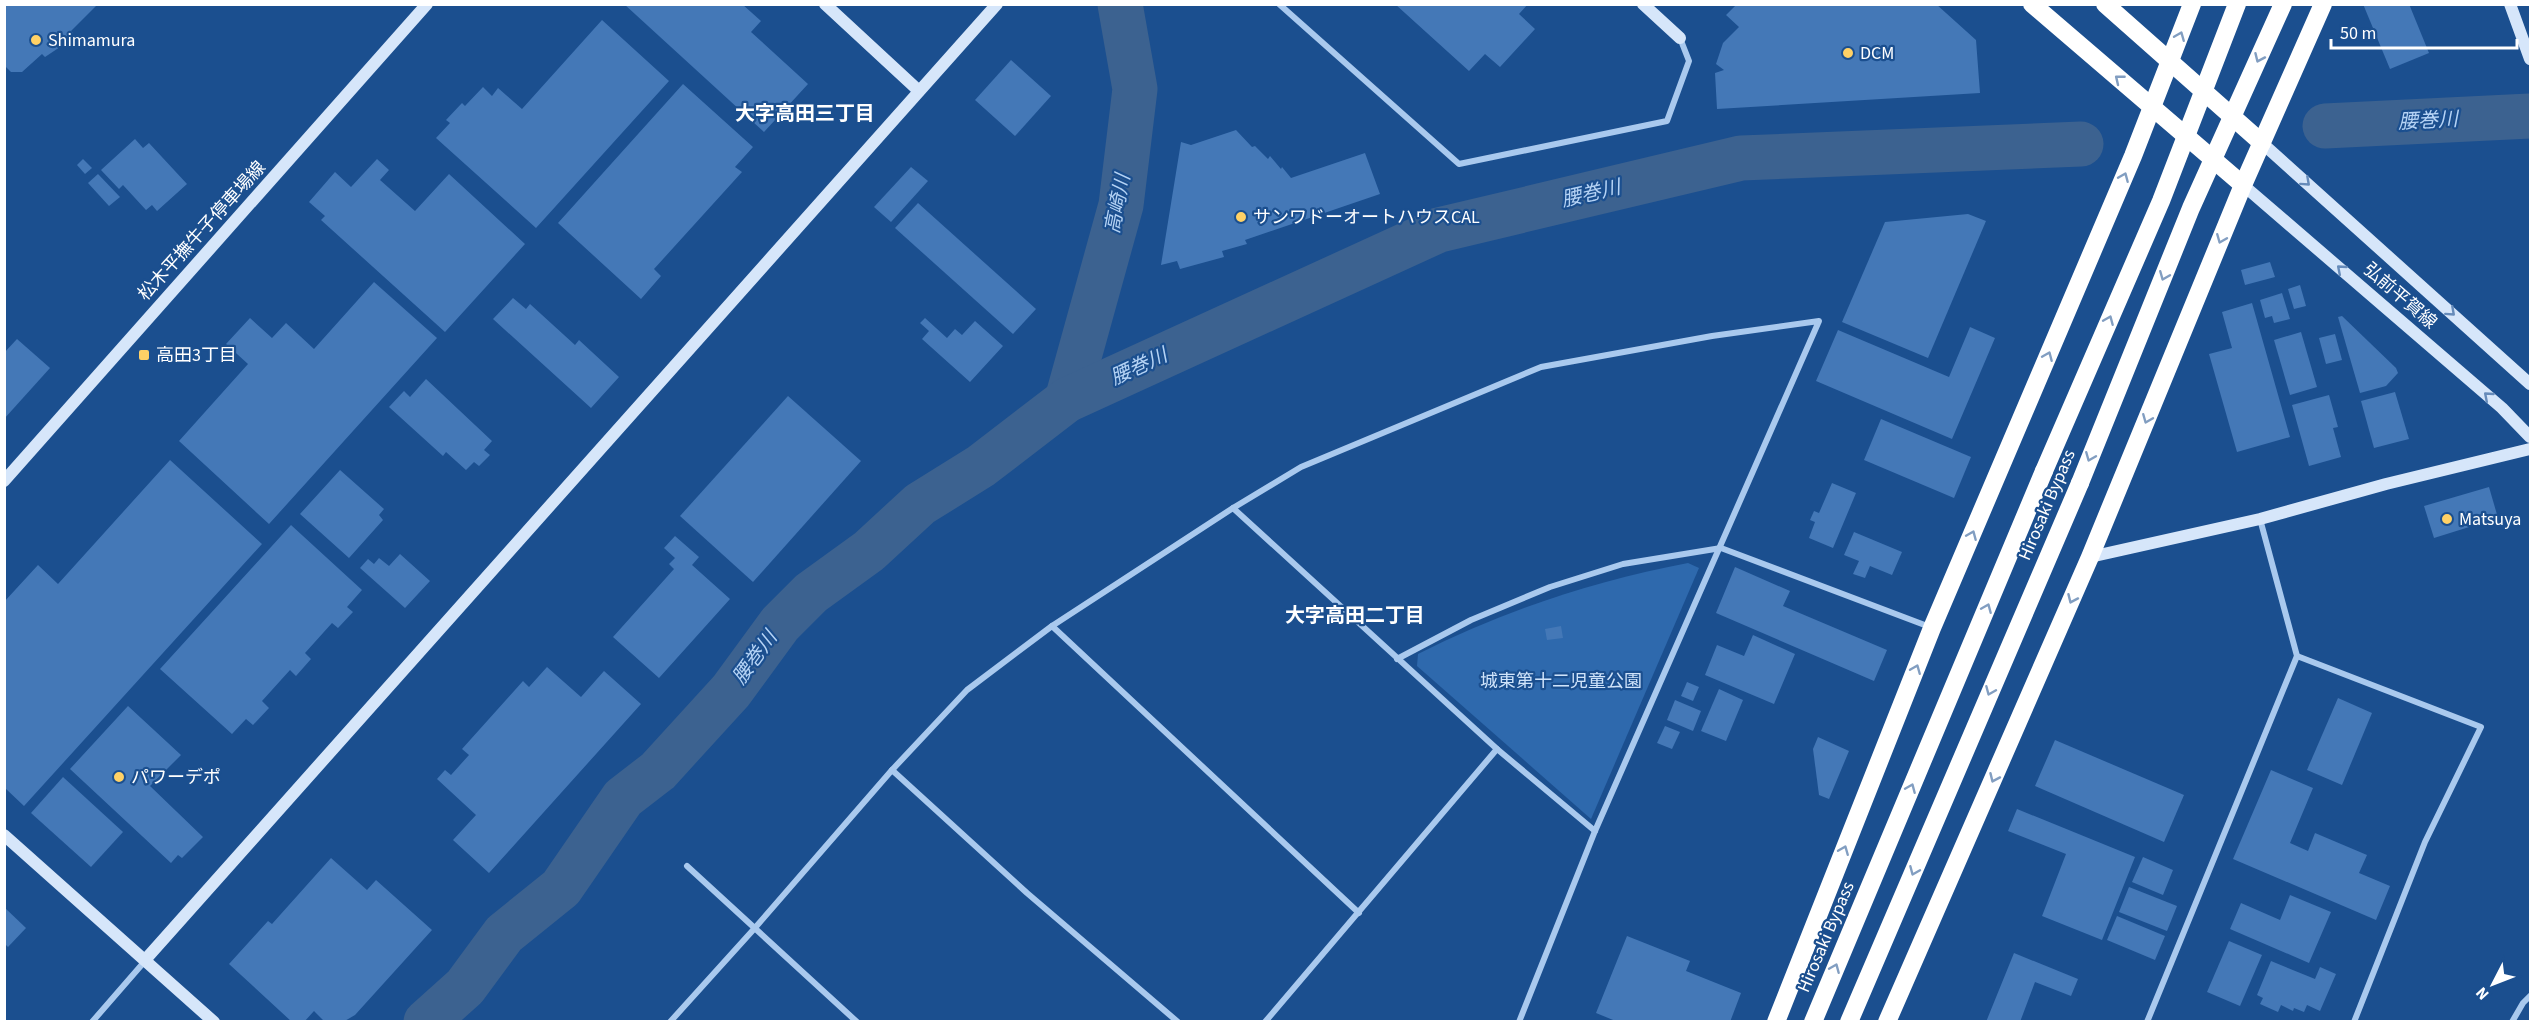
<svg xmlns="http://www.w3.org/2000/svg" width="2535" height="1026" font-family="'Source Sans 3','Noto Sans JP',sans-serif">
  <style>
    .green { fill: #2e69ad }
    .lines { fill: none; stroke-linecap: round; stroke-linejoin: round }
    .river { stroke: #3c6290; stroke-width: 45 }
    .building { fill: #4478b7 }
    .street { stroke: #a9c9ee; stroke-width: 6 }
    .secondary { stroke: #d6e6fa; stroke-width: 12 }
    .highway { stroke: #fff; stroke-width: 18 }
    .highway-bridge { stroke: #fff; stroke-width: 18 }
    .oneway { stroke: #829ec1 }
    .oneway2 { stroke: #668bba }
    .poi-dot { fill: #ffd166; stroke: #1b4f8f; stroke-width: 2 }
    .labels { text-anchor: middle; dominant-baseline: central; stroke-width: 4.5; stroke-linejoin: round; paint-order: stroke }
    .poi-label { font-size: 18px; fill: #fff; stroke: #1b4f8f; text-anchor: start }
    .street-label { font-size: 18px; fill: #fff; stroke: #1b4f8f }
    .park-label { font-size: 18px; fill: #cfe3fa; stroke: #1b4f8f }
    .neighbourhood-label { font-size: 20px; font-weight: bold; fill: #fff; stroke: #1b4f8f }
    .water-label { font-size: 20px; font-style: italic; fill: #b5d3f5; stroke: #1b4f8f }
  </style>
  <rect width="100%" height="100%" fill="#1b4f8f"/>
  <path class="green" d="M1688,563L1699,568L1591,819L1417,666L1418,654C1503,611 1594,581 1688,563Z"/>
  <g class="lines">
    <g class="river">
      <polyline points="2325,126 2530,116"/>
      <polyline points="1067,400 1121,205 1135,89 1120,4"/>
      <polyline points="426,1022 465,987 504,934 561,888 623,798 658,771 731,691 780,624 811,593 869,551 920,504 981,466 1067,400 1439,230 1741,158 2081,144"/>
    </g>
  </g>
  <g class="building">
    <polygon points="4,4 98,4 71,31 73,33 66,43 45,57 42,54 22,72 11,72 4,65"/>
    <polygon points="624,4 742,4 761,21 751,32 808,84 764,132"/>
    <polygon points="1395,4 1528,4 1519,14 1535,29 1500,67 1485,54 1469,71"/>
    <polygon points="1737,4 1936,4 1976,40 1980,93 1717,109 1715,73 1724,70 1716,64 1723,43 1739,27 1726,15"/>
    <polygon points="2363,4 2409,4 2429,53 2390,69"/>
    <polygon points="602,20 669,81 536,228 436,138 450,123 446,120 462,103 465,106 483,87 492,96 498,88 522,109"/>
    <polygon points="1011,60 1051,96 1015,136 975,100"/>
    <polygon points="683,84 753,147 735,167 742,172 654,269 661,276 641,299 558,223"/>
    <polygon points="1236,130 1252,147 1255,146 1268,159 1270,156 1281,169 1282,167 1291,178 1365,153 1380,194 1245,240 1247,244 1222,251 1224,257 1180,269 1177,261 1161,265 1181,142 1191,145"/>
    <polygon points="135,139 143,148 149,143 187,184 157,211 152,205 146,210 123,185 119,189 101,170"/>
    <polygon points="83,159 92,168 85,174 77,165"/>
    <polygon points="377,159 389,170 380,180 415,211 449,174 525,244 445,332 321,220 325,216 309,202 335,172 351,187"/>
    <polygon points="911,167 928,181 891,222 874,207"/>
    <polygon points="98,174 120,197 109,206 88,183"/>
    <polygon points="918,203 1036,309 1013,334 895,228"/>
    <polygon points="1968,214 1986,221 1928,358 1842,322 1885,222"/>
    <polygon points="2270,262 2275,277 2245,285 2241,270"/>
    <polygon points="374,282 437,338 269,524 179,441 248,364 226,344 250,318 272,338 286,323 314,349"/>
    <polygon points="2300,285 2306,306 2294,309 2288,289"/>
    <polygon points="2282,293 2290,319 2274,323 2272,316 2265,318 2260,300"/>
    <polygon points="513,298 526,309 530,304 575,345 579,340 619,377 591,408 493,319"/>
    <polygon points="2252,303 2290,437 2237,452 2209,354 2232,348 2222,312"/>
    <polygon points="2342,316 2396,368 2398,373 2386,386 2360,393 2338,317"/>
    <polygon points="925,318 947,338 955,329 962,335 975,321 1003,346 970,382 922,339 929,331 920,323"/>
    <polygon points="1970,327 1995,338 1952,439 1816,381 1838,330 1949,377"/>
    <polygon points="2301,332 2317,387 2290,395 2274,340"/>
    <polygon points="2335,334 2342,360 2326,364 2319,338"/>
    <polygon points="17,339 50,368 4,419 4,353"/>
    <polygon points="426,379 492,441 484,450 490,455 479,466 474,462 466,470 446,452 443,456 389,407 404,391 410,397"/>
    <polygon points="2395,392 2409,439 2374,448 2361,401"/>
    <polygon points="2329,395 2338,427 2333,428 2341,457 2309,466 2292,405"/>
    <polygon points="788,396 861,461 753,582 680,516"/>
    <polygon points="1881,419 1971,457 1954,498 1864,460"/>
    <polygon points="170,460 262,544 24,806 5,788 4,602 38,565 58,584"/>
    <polygon points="340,470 384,509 379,515 383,520 349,558 300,514"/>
    <polygon points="1832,483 1856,493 1833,548 1809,538 1815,522 1810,520 1814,511 1819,513"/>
    <polygon points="2489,487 2498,518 2434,538 2424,506"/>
    <polygon points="291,525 362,590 347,607 353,612 338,628 332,623 305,653 311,659 296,676 290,670 262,701 269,708 253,725 246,719 232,734 160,669"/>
    <polygon points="1854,532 1902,552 1892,575 1870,566 1865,578 1853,574 1859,561 1844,555"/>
    <polygon points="675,536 699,557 692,565 730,599 659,678 613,637 674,569 669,564 675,558 664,548"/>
    <polygon points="400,554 430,581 405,608 360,568 368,559 374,564 379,558 389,566"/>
    <polygon points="1735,567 1790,591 1783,606 1887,650 1874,681 1716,613"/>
    <polygon points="1561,626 1563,638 1547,640 1545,629"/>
    <polygon points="1753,635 1795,654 1774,704 1705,675 1717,645 1744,656"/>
    <polygon points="547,667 581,697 604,671 641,704 489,873 453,840 476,815 437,779 445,770 451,775 469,755 462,749 523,681 529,687"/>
    <polygon points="1687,682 1699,687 1693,701 1681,696"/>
    <polygon points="1719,689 1743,700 1726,741 1701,731"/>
    <polygon points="2338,698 2372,713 2342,785 2307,770"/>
    <polygon points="1675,700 1701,711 1693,731 1667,720"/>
    <polygon points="128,706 181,755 150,786 203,837 182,858 178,855 171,863 70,769"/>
    <polygon points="1665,726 1680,732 1672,749 1657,743"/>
    <polygon points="1818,737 1849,751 1829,799 1819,795 1813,749"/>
    <polygon points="2055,740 2184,795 2164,842 2035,786"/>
    <polygon points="2271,770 2313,788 2290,843 2308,851 2315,833 2367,855 2359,873 2390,886 2376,920 2233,859"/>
    <polygon points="63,777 123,832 91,867 31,813"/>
    <polygon points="2017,809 2135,857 2102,940 2042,916 2066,854 2008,831"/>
    <polygon points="2143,857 2173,870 2163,895 2132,882"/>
    <polygon points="331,858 367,890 376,880 432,930 355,1015 343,1022 325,1022 314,1011 304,1022 292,1022 229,964 268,921 272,924"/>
    <polygon points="2129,887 2177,906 2167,931 2119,912"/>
    <polygon points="2290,895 2331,912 2309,963 2230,929 2241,903 2280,920"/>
    <polygon points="4,907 26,928 8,947 4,943"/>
    <polygon points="2117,916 2165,936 2155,960 2107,940"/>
    <polygon points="1627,936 1690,961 1686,971 1741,993 1730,1022 1618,1022 1596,1013"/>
    <polygon points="2229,941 2262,955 2240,1006 2207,992"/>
    <polygon points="2014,953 2078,979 2071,996 2035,982 2020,1022 1986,1022"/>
    <polygon points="2271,961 2315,979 2320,967 2336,974 2320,1011 2307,1005 2304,1012 2294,1008 2293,1011 2281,1005 2278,1012 2260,1004 2263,998 2257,995"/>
  </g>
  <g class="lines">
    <g class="street">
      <polyline points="1279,4 1459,164 1667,121 1689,61 1680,38"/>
      <polyline points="1233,508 1497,749 1595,831"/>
      <polyline points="1052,626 1359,913"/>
      <polyline points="2297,656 2481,727 2425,842 2354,1022"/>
      <polyline points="1397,659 1471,620 1550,587 1623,564 1721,548 1930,627"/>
      <polyline points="892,770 1027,893 1178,1022"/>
      <polyline points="687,866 857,1022"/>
      <polyline points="92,1022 145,961"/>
      <polyline points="670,1022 754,929 892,770 967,690 1052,626 1233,508 1301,467 1541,367 1712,336 1819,321 1595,831 1519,1022"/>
      <polyline points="1265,1022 1497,749"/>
      <polyline points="2147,1022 2297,656 2260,519"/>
      <polyline points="2512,1022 2523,1003 2530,996"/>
    </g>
    <g class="secondary">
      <polyline points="825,4 919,91"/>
      <polyline points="1643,4 1680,38"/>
      <polyline points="2510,4 2530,59"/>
      <polyline points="2262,143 2530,384"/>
      <polyline points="2243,185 2502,408 2530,437"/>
      <polyline points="4,481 427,4"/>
      <polyline points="2090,557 2260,519 2386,484 2530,449"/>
      <polyline points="4,835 214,1022"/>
      <polyline points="145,960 997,4"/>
    </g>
    <g class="highway">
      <polyline points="2032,4 2243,185"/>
      <polyline points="2105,4 2262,143"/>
      <polyline points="1776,1022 1932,628 2133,156 2192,4"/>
      <polyline points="1813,1022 2044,471"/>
      <polyline points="1849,1022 2080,483"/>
      <polyline points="1887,1022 2090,557 2243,185 2323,4"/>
    </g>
    <g class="highway-bridge">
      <polyline points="2044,471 2161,201 2237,4"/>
      <polyline points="2080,483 2191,208 2283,4"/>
    </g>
  </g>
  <defs><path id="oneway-chevron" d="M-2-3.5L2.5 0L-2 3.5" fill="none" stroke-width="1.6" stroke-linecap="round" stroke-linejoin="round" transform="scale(1.5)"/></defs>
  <g class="oneway">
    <use href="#oneway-chevron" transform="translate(2180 36) rotate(-68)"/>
    <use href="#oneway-chevron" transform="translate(2259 58) rotate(114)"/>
    <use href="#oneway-chevron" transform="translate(2119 79) rotate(-141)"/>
    <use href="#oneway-chevron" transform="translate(2124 177) rotate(-67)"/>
    <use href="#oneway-chevron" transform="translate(2221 239) rotate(112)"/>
    <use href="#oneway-chevron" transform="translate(2164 276) rotate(112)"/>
    <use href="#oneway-chevron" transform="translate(2109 320) rotate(-67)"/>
    <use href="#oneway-chevron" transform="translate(2048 356) rotate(-67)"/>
    <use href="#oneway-chevron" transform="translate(2147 419) rotate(112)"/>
    <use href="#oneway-chevron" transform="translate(2090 457) rotate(112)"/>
    <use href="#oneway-chevron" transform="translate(1972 535) rotate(-67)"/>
    <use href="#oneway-chevron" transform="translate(2072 599) rotate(114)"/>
    <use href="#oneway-chevron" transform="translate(1987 608) rotate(-67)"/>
    <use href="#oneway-chevron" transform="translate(1916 669) rotate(-68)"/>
    <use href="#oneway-chevron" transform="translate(1990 691) rotate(113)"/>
    <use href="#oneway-chevron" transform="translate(1994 778) rotate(114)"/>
    <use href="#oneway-chevron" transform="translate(1911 788) rotate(-67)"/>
    <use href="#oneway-chevron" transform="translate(1844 850) rotate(-68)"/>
    <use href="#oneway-chevron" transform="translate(1914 871) rotate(113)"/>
    <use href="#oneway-chevron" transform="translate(1835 968) rotate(-67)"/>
  </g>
  <g class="oneway2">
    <use href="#oneway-chevron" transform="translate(2306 182) rotate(42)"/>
    <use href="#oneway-chevron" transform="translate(2341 269) rotate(-139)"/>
    <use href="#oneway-chevron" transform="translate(2451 312) rotate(42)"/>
    <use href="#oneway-chevron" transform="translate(2488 396) rotate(-139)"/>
  </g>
  <g class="poi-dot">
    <circle cx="36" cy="40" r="6"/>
    <circle cx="1848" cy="53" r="6"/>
    <circle cx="1241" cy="217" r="6"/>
    <rect x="138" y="349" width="12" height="12" rx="3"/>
    <circle cx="2447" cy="519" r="6"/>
    <circle cx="119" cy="777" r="6"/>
  </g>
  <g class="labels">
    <g class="poi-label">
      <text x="48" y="40">Shimamura</text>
      <text x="1860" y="53">DCM</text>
      <text x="1253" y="217">サンワドーオートハウスCAL</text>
      <text x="156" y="355">高田3丁目</text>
      <text x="2459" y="519">Matsuya</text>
      <text x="131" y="777">パワーデポ</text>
    </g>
    <g class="street-label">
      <text transform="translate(202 231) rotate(-48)">松木平撫牛子停車場線</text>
      <text transform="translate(2400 296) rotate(41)">弘前平賀線</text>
      <text transform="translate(2047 505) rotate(-67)">Hirosaki Bypass</text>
      <text transform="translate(1826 937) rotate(-67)">Hirosaki Bypass</text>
    </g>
    <g class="park-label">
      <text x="1561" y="681">城東第十二児童公園</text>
    </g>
    <g class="neighbourhood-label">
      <text x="805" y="114">大字高田三丁目</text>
      <text x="1355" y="616">大字高田二丁目</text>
    </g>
    <g class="water-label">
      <text transform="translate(2428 121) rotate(-3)">腰巻川</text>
      <text transform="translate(1591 194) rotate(-13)">腰巻川</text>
      <text transform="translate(1118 204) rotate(-79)">高崎川</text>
      <text transform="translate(1139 367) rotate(-25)">腰巻川</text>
      <text transform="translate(755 658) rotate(-54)">腰巻川</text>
    </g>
  </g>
  <rect width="2535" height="1026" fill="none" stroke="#ffffff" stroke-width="12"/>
  <g transform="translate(2493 984) rotate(228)" stroke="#1b4f8f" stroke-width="4.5" paint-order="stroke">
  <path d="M0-4.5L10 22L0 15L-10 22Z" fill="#ffffff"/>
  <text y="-9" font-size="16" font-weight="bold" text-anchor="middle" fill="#ffffff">N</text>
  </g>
  <path d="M2331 39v9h186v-9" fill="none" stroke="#ffffff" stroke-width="3"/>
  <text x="2340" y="39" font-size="18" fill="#ffffff" stroke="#1b4f8f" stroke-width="4.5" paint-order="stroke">50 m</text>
</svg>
